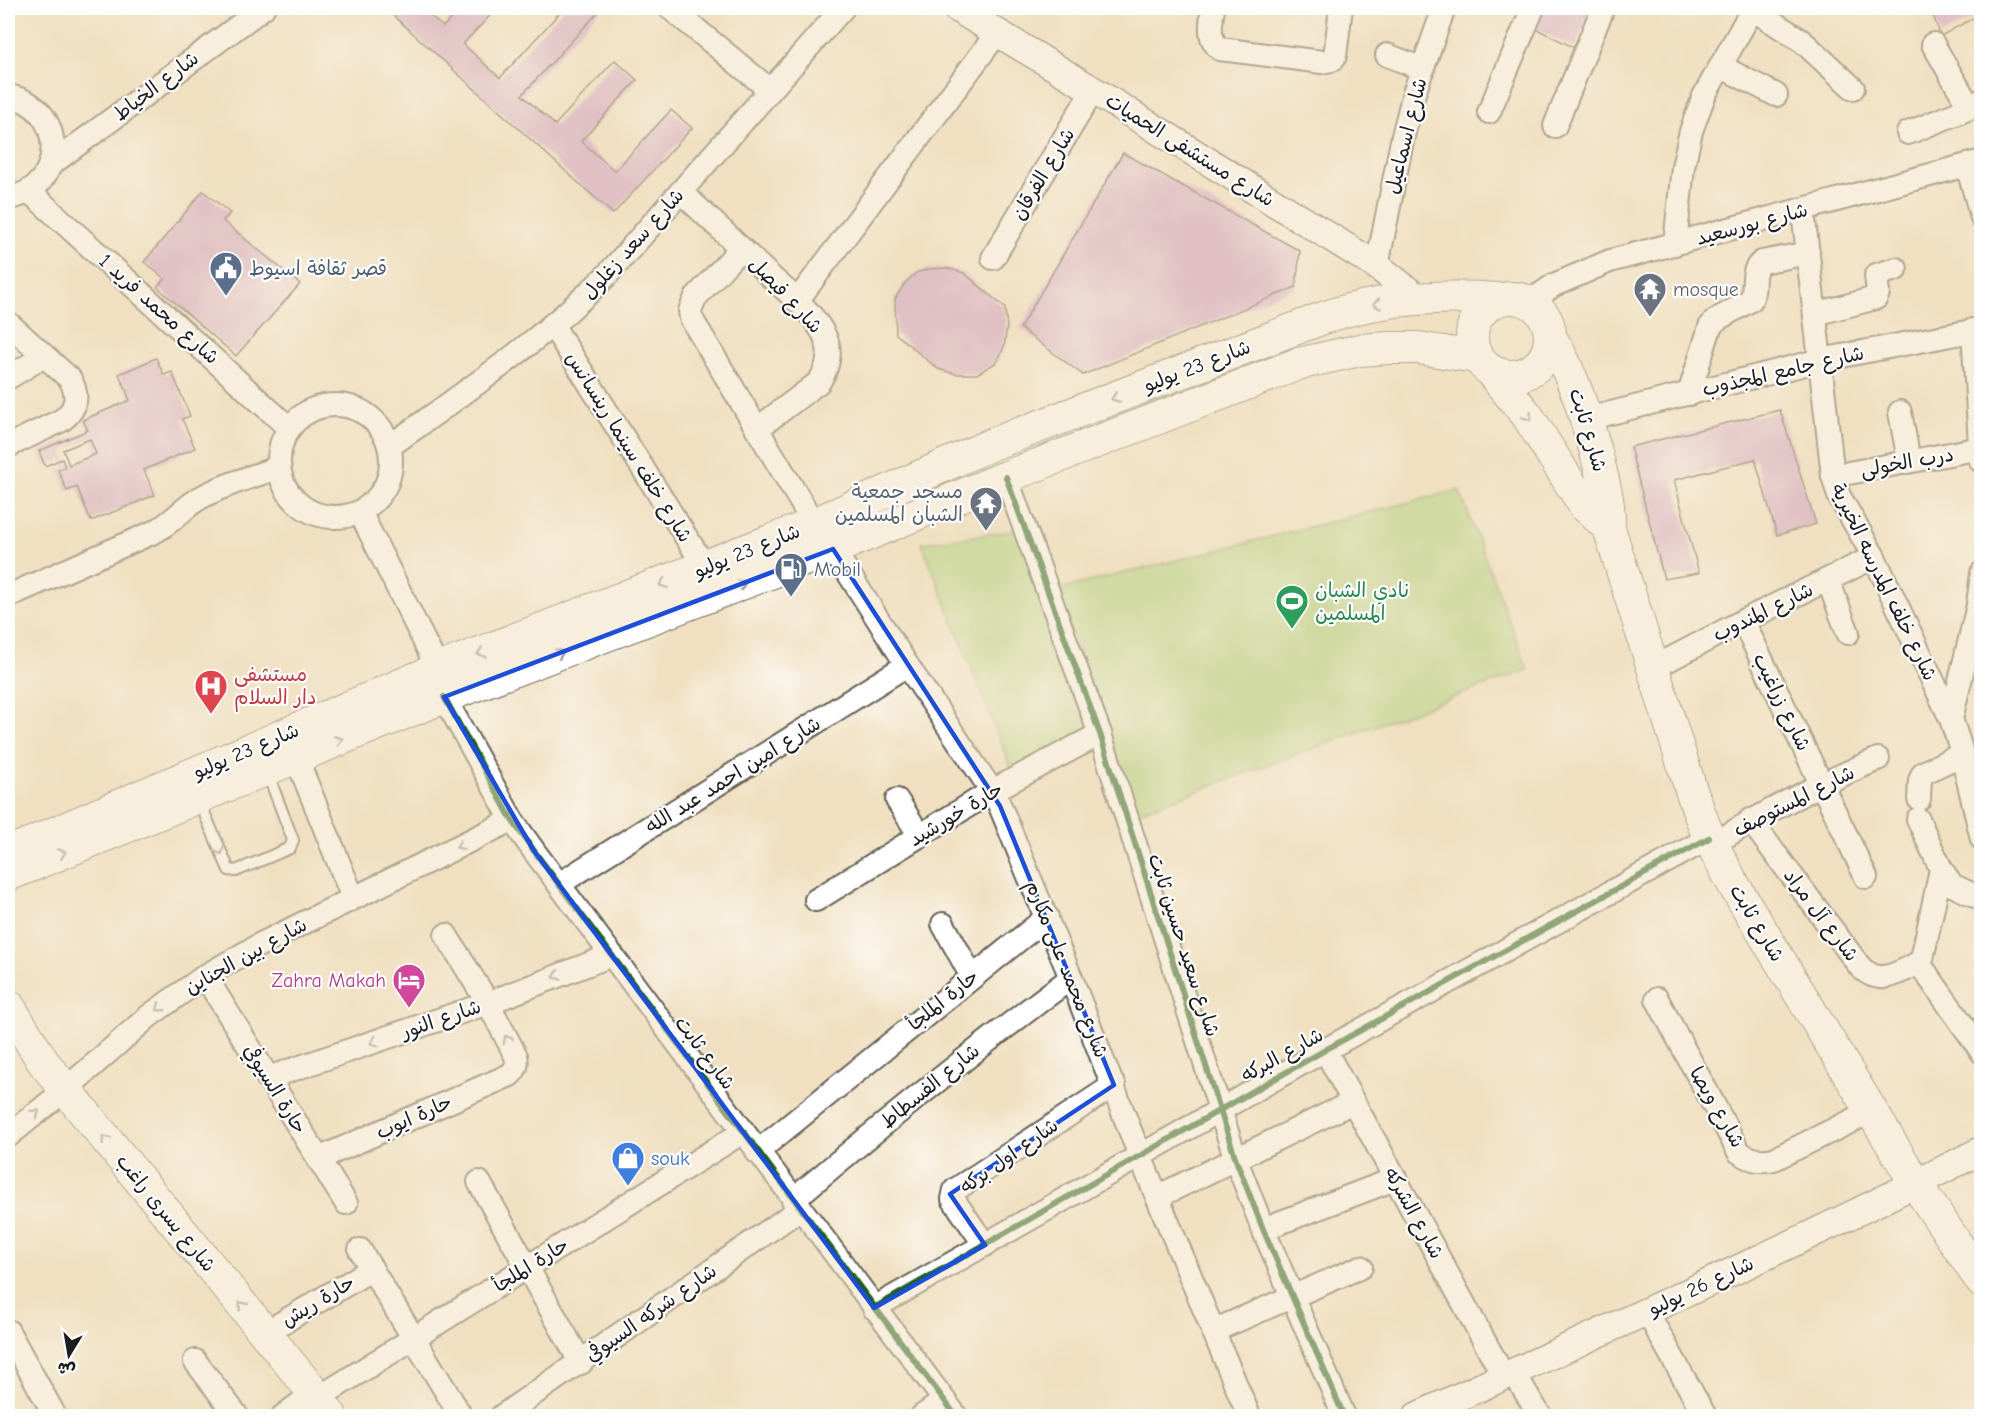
<svg xmlns="http://www.w3.org/2000/svg" width="1989" height="1424" font-family="'Comic Neue','Playpen Sans Arabic',sans-serif">
  <style>
    .green { fill: #acd37d; stroke: #64784c; stroke-width: 1.5 }
    .building { fill: #cc99c7; fill-rule: evenodd }
    .lines { fill: none; stroke-linecap: round; stroke-linejoin: round }
    .service-casing { stroke: #666156; stroke-width: 14 }
    .minor-casing { stroke: #666156; stroke-width: 26 }
    .tertiary-casing { stroke: #666156; stroke-width: 30 }
    .secondary-casing { stroke: #666156; stroke-width: 34 }
    .service { stroke: #fff; stroke-width: 10 }
    .minor { stroke: #fff; stroke-width: 22 }
    .tertiary { stroke: #fff; stroke-width: 27 }
    .secondary { stroke: #fff; stroke-width: 32 }
    .cycleway-casing { stroke: #fff; stroke-width: 10 }
    .cycleway { stroke: #1b5e20; stroke-width: 6 }
    .oneway { stroke: #999 }
    .marked { fill: none; stroke: #1d4ed8; stroke-width: 4.5; stroke-linejoin: round }
    .labels { text-anchor: middle; dominant-baseline: central; stroke-width: 4.5; stroke-linejoin: round; paint-order: stroke }
    .street-label { font-size: 20px; fill: #1c1c1c; stroke: #fff }
    .service-label { font-size: 20px; fill: #4e5e75; stroke: #fff; text-anchor: start }
    .worship-label { font-size: 20px; fill: #5b616d; stroke: #fff; text-anchor: start }
    .leisure-label { font-size: 20px; fill: #27864d; stroke: #fff; text-anchor: start }
    .health-label { font-size: 20px; fill: #be3a42; stroke: #fff; text-anchor: start }
    .hotel-label { font-size: 20px; fill: #b23c85; stroke: #fff; text-anchor: end }
    .shop-label { font-size: 20px; fill: #366cbe; stroke: #fff; text-anchor: start }
  </style>
  <rect width="100%" height="100%" fill="#fff"/>
  <filter id="ink" filterUnits="userSpaceOnUse"><feTurbulence type="fractalNoise" baseFrequency=".0167" numOctaves="2"/><feDisplacementMap in="SourceGraphic" scale="12" xChannelSelector="R" yChannelSelector="G"/><feConvolveMatrix kernelMatrix="1 2 1 2 8 2 1 2 1" color-interpolation-filters="sRGB"/></filter>
  <filter id="wash" filterUnits="userSpaceOnUse"><feTurbulence type="fractalNoise" baseFrequency=".008" numOctaves="4" result="noise"/><feDisplacementMap in="SourceGraphic" scale="24" xChannelSelector="R" yChannelSelector="G"/><feGaussianBlur stdDeviation="1.35" result="paint"/><feColorMatrix in="noise" values="0 0 0 0 0 0 0 0 0 0 0 0 0 0 0 0 0 1.4 0 .05"/><feComposite in="paint" operator="in"/></filter>
  <g filter="url(#wash)">
    <rect width="100%" height="100%" fill="#f0e0c1"/>
    <g class="green">
      <polygon points="1459,490 1528,670 1136,813 1056,590"/>
      <polygon points="1019,530 1092,733 1013,773 922,543"/>
    </g>
    <g id="blocks">
      <g class="building">
        <polygon points="385,8 422,8 443,27 461,8 497,8 463,44 500,78 564,8 600,8 601,9 522,95 555,125 615,60 637,80 581,141 615,171 671,110 692,128 613,214"/>
        <polygon points="1540,8 1592,8 1575,48 1530,26"/>
        <polygon points="1930,8 1982,8 1982,13 1941,36"/>
        <polygon points="1123,153 1300,251 1296,287 1083,375 1020,328"/>
        <polygon points="203,191 230,213 223,221 300,284 236,356 157,287 165,279 144,262"/>
        <polygon points="946,268 964,273 1005,308 1007,327 1004,347 997,362 977,374 956,374 938,369 896,334 895,299 905,283 916,273 929,269"/>
        <path d="M156,358L164,375L172,372L190,416L182,419L195,448L144,470L155,495L91,521L77,487L67,491L58,470L65,467L62,459L45,466L39,451L88,430L83,420L130,400L119,374ZM90,439L96,454L69,465L63,450Z"/>
        <polygon points="1780,410 1816,524 1777,535 1755,459 1674,480 1699,573 1664,579 1630,447"/>
      </g>
    </g>
  </g>
  <g filter="url(#ink)">
    <use href="#blocks" fill-opacity="0" stroke="#666156" stroke-width="1.5"/>
    <g class="lines">
      <g class="service-casing">
        <polyline id="service" points="199,801 229,870 236,871 290,848 293,840 267,772"/>
      </g>
      <g class="minor-casing">
        <g id="minor">
          <polyline points="670,8 770,90"/>
          <path d="M1213,8C1211,23 1207,39 1220,49L1322,62L1332,60L1335,56L1341,8"/>
          <polyline points="1752,9 1802,41 1853,88"/>
          <polyline points="1933,44 1970,108"/>
          <polyline points="1387,55 1423,69"/>
          <polyline points="1722,67 1776,95"/>
          <path d="M8,96C67,105 68,189 8,198"/>
          <polyline points="1489,112 1533,8"/>
          <polyline points="1555,126 1603,8"/>
          <polyline points="1908,133 1970,108 1982,100"/>
          <polyline points="50,165 263,8"/>
          <polyline points="1967,165 1982,218"/>
          <polyline points="29,191 289,428"/>
          <path d="M681,192C711,220 741,248 771,277C789,293 817,316 826,339C832,354 828,368 819,382L757,429"/>
          <polyline points="1803,211 1833,476 1839,496 1874,557 1951,719 1960,746 1982,839"/>
          <polyline points="1675,244 1683,167 1691,131 1704,96 1753,8"/>
          <polyline points="741,248 696,297 690,311 691,318 814,524"/>
          <polyline points="993,258 1093,90"/>
          <polyline points="1377,266 1403,136 1414,93 1444,8"/>
          <polyline points="797,301 998,32"/>
          <polyline points="1529,302 1554,285 1610,261 1982,161"/>
          <polyline points="1815,314 1876,298 1878,293 1876,275 1896,269"/>
          <path d="M8,323L70,379C79,395 77,409 62,420L8,446"/>
          <polyline points="553,326 705,567"/>
          <polyline points="1973,330 1981,461"/>
          <polyline points="8,378 44,356"/>
          <path d="M1689,394L1710,327L1716,320L1751,300C1757,287 1749,271 1762,262L1808,253"/>
          <circle cx="335" cy="461" r="56"/>
          <polyline points="1900,412 1909,461"/>
          <polyline points="1587,419 1821,360 1982,329"/>
          <path d="M390,446C465,392 541,341 607,275L843,8"/>
          <polyline points="1833,476 1981,448"/>
          <polyline points="1006,477 1100,734 1236,1160 1263,1229 1344,1416"/>
          <polyline points="360,512 438,669"/>
          <polyline points="833,549 907,665 992,791 1000,806 1071,978 1140,1156 1249,1416"/>
          <polyline points="1828,580 1848,633"/>
          <path d="M8,596L156,531C174,521 184,507 200,498C224,484 253,477 279,467"/>
          <polyline points="1743,621 1866,877"/>
          <polyline points="1653,668 1743,621 1874,557"/>
          <polyline points="444,697 512,820 534,851 956,1416"/>
          <polyline points="1951,719 1978,605 1982,573"/>
          <polyline points="296,757 353,898"/>
          <polyline points="1919,799 1920,780 1923,773 1962,754"/>
          <polyline points="897,800 920,836"/>
          <polyline points="1918,819 1941,869 1952,885 1982,899"/>
          <path d="M1750,820L1861,968C1867,973 1875,978 1883,977C1893,976 1916,966 1922,959L1941,869"/>
          <path d="M1712,845C1765,811 1820,784 1878,759"/>
          <polyline points="559,884 907,665"/>
          <polyline points="816,900 992,791 1100,734"/>
          <polyline points="943,924 972,977"/>
          <polyline points="1919,963 1982,1052"/>
          <polyline points="205,976 346,1203"/>
          <path d="M1657,999L1739,1152C1751,1160 1760,1162 1774,1159L1872,1111"/>
          <polyline points="1325,1050 1504,1377"/>
          <polyline points="268,1078 488,1003 612,955"/>
          <polyline points="8,1136 65,1090 149,1016 205,976 261,944 512,820"/>
          <polyline points="757,1152 1047,917"/>
          <path d="M318,1159L510,1075C516,1069 518,1065 516,1056L488,1003L446,935"/>
          <polyline points="479,1182 581,1363"/>
          <polyline points="1157,1197 1353,1102"/>
          <path d="M793,1200C884,1123 976,1048 1071,978"/>
          <polyline points="1263,1229 1395,1179"/>
          <polyline points="985,1245 953,1199 955,1190 1114,1085"/>
          <polyline points="360,1250 461,1416"/>
          <polyline points="874,1308 1325,1050 1709,838"/>
          <polyline points="1647,1312 1705,1416"/>
          <polyline points="8,1331 55,1416"/>
          <polyline points="1213,1331 1361,1267"/>
          <polyline points="265,1333 372,1269"/>
          <polyline points="195,1361 237,1416"/>
          <polyline points="1514,1373 1540,1416"/>
          <polyline points="318,1398 743,1132"/>
          <polyline points="283,1416 314,1393"/>
          <polyline points="502,1416 800,1209"/>
          <polyline points="922,1416 944,1401"/>
        </g>
      </g>
      <g class="tertiary-casing">
        <g id="tertiary">
          <polyline points="956,8 1093,90 1377,266 1419,299"/>
          <path d="M1417,1416C1606,1330 1796,1245 1982,1150"/>
        </g>
      </g>
      <g class="secondary-casing">
        <g id="secondary">
          <circle cx="1511" cy="337" r="39"/>
          <path d="M1550,336C1573,374 1585,414 1597,456C1603,480 1610,502 1609,528L1692,793L1709,838L1732,882L1916,1184L1982,1282"/>
          <polyline points="1491,372 1527,415 1584,505 1609,528"/>
          <path d="M8,853L438,669L814,524L990,445L1323,318C1379,298 1439,295 1498,299"/>
          <polyline points="8,875 444,697 833,549 1006,477 1298,364 1360,350 1389,348 1418,348 1476,357"/>
          <polyline points="8,1005 44,1063 314,1393 331,1416"/>
        </g>
      </g>
      <use href="#service" class="service"/>
      <use href="#minor" class="minor"/>
      <use href="#tertiary" class="tertiary"/>
      <use href="#secondary" class="secondary"/>
      <g class="cycleway-casing">
        <g id="cycleway">
          <polyline points="1006,477 1100,734 1236,1160 1263,1229 1344,1416"/>
          <polyline points="444,697 512,820 534,851 956,1416"/>
          <polyline points="874,1308 1325,1050 1709,838"/>
        </g>
      </g>
      <use href="#cycleway" class="cycleway"/>
    </g>
    <defs><path id="oneway-chevron" d="M-2-3.5L2.5 0L-2 3.5" fill="none" stroke-width="1.6" stroke-linecap="round" stroke-linejoin="round" transform="scale(1.5)"/></defs>
    <g class="oneway">
      <use href="#oneway-chevron" transform="translate(1377 304) rotate(171)"/>
      <use href="#oneway-chevron" transform="translate(1115 398) rotate(159)"/>
      <use href="#oneway-chevron" transform="translate(1528 417) rotate(56)"/>
      <use href="#oneway-chevron" transform="translate(663 584) rotate(159)"/>
      <use href="#oneway-chevron" transform="translate(742 584) rotate(-21)"/>
      <use href="#oneway-chevron" transform="translate(481 653) rotate(159)"/>
      <use href="#oneway-chevron" transform="translate(560 653) rotate(-21)"/>
      <use href="#oneway-chevron" transform="translate(339 740) rotate(-22)"/>
      <use href="#oneway-chevron" transform="translate(460 846) rotate(154)"/>
      <use href="#oneway-chevron" transform="translate(220 851) rotate(67)"/>
      <use href="#oneway-chevron" transform="translate(62 853) rotate(-22)"/>
      <use href="#oneway-chevron" transform="translate(557 976) rotate(159)"/>
      <use href="#oneway-chevron" transform="translate(160 1008) rotate(142)"/>
      <use href="#oneway-chevron" transform="translate(507 1039) rotate(-118)"/>
      <use href="#oneway-chevron" transform="translate(374 1042) rotate(161)"/>
      <use href="#oneway-chevron" transform="translate(36 1113) rotate(-39)"/>
      <use href="#oneway-chevron" transform="translate(105 1139) rotate(-129)"/>
      <use href="#oneway-chevron" transform="translate(242 1305) rotate(-129)"/>
    </g>
  </g>
  <path d="M0 0H1989V1424H0ZM833,549L1000,806L1114,1085L950,1194L985,1245L874,1308L534,851L444,697Z" fill="#f0e0c1" fill-opacity=".55" fill-rule="evenodd"/>
  <path class="marked" d="M833,549L1000,806L1114,1085L950,1194L985,1245L874,1308L534,851L444,697Z"/>
  <defs>
    <g id="civic-pin" transform="scale(1.725)"><path d="M0 17L-7.5 6A9.5 9.5 0 1 1 7.5 6Z" fill="#5c6f8a" stroke="#fff"/><path d="M-.6-6.5H3V-4.5H.6V-3L4-1V1h2V6H-6V1h2V-1L-.6-3ZM-1.2 2.5V6h2.4V2.5Z" fill="#fff"/></g>
    <g id="temple-pin" transform="scale(1.725)"><path d="M0 17L-7.5 6A9.5 9.5 0 1 1 7.5 6Z" fill="#6b7280" stroke="#fff"/><path d="M0-6L5-2H3V0L6.5 2.5H4V6H1.5V3h-3V6H-4V2.5H-6.5L-3 0V-2H-5Z" fill="#fff"/></g>
    <g id="fuel-pin" transform="scale(1.725)"><path d="M0 17L-7.5 6A9.5 9.5 0 1 1 7.5 6Z" fill="#5c6f8a" stroke="#fff"/><path d="M-5.5-6h7V0h2V4h1.3V-2.5L3-4.5l.8-.8L6-3V5H2.5V1h-1V6h-7ZM-4.2-4.7v3.2H.2V-4.7Z" fill="#fff"/></g>
    <g id="stadium-pin" transform="scale(1.725)"><path d="M0 17L-7.5 6A9.5 9.5 0 1 1 7.5 6Z" fill="#2e9e5b" stroke="#fff"/><path d="M0-5a6.5 5 0 1 0 0 10a6.5 5 0 1 0 0-10ZM-3.5-1.8h7v3.6h-7Z" fill="#fff"/></g>
    <g id="hospital-pin" transform="scale(1.725)"><path d="M0 17L-7.5 6A9.5 9.5 0 1 1 7.5 6Z" fill="#e0444e" stroke="#fff"/><path d="M-5-5h3v3.5h4V-5h3V5h-3V1.5h-4V5h-3Z" fill="#fff"/></g>
    <g id="hotel-pin" transform="scale(1.725)"><path d="M0 17L-7.5 6A9.5 9.5 0 1 1 7.5 6Z" fill="#d1479c" stroke="#fff"/><path d="M-6-4.5h1.5V1H6V5H4.5V3h-9V5H-6ZM-4 0a1.8 1.8 0 1 1 3.6 0ZM.5 0V-2.5h3Q6-2.5 6 0Z" fill="#fff"/></g>
    <g id="shop-pin" transform="scale(1.725)"><path d="M0 17L-7.5 6A9.5 9.5 0 1 1 7.5 6Z" fill="#3f7fe0" stroke="#fff"/><path d="M-5-2.5h2.3a2.7 3.5 0 0 1 5.4 0H5L5.5 6h-11ZM-1.5-2.5h3a1.5 2.3 0 0 0-3 0Z" fill="#fff"/></g>
  </defs>
  <g fill-rule="evenodd">
    <use href="#civic-pin" x="226" y="268"/>
    <use href="#temple-pin" x="1650" y="289"/>
    <use href="#temple-pin" x="986" y="503"/>
    <use href="#fuel-pin" x="791" y="569"/>
    <use href="#stadium-pin" x="1292" y="601"/>
    <use href="#hospital-pin" x="211" y="686"/>
    <use href="#hotel-pin" x="409" y="980"/>
    <use href="#shop-pin" x="628" y="1158"/>
  </g>
  <g class="labels">
    <g class="street-label">
      <text transform="translate(156 86) rotate(-37)">شارع الخياط</text>
      <text transform="translate(1406 136) rotate(-76)">شارع اسماعيل</text>
      <text transform="translate(1190 150) rotate(32)">شارع مستشفى الحميات</text>
      <text transform="translate(1043 174) rotate(-59)">شارع الفرقان</text>
      <text transform="translate(1752 224) rotate(-15)">شارع بورسعيد</text>
      <text transform="translate(633 244) rotate(-48)">شارع سعد زغلول</text>
      <text transform="translate(786 295) rotate(47)">شارع فيصل</text>
      <text transform="translate(159 309) rotate(42)">شارع محمد فريد 1</text>
      <text transform="translate(1197 366) rotate(-21)">شارع 23 يوليو</text>
      <text transform="translate(1783 371) rotate(-13)">شارع جامع المجذوب</text>
      <text transform="translate(1588 430) rotate(73)">شارع ثابت</text>
      <text transform="translate(629 447) rotate(58)">شارع خلف سينما رينسانس</text>
      <text transform="translate(1907 462) rotate(-10)">درب الخولى</text>
      <text transform="translate(747 551) rotate(-22)">شارع 23 يوليو</text>
      <text transform="translate(1884 582) rotate(64)">شارع خلف المدرسه الخيرية</text>
      <text transform="translate(1763 612) rotate(-26)">شارع المندوب</text>
      <text transform="translate(1782 702) rotate(64)">شارع زراغيب</text>
      <text transform="translate(246 751) rotate(-23)">شارع 23 يوليو</text>
      <text transform="translate(733 775) rotate(-32)">شارع امين احمد عبد الله</text>
      <text transform="translate(1794 801) rotate(-27)">شارع المستوصف</text>
      <text transform="translate(956 814) rotate(-31)">حارة خورشيد</text>
      <text transform="translate(1821 915) rotate(53)">شارع آل مراد</text>
      <text transform="translate(1757 923) rotate(59)">شارع ثابت</text>
      <text transform="translate(1184 945) rotate(72)">شارع سعيد حسين ثابت</text>
      <text transform="translate(246 956) rotate(-29)">شارع بين الجناين</text>
      <text transform="translate(1067 969) rotate(68)">شارع محمد على مكارم</text>
      <text transform="translate(943 1000) rotate(-39)">حارة الملجأ</text>
      <text transform="translate(441 1019) rotate(-19)">شارع النور</text>
      <text transform="translate(705 1053) rotate(53)">شارع ثابت</text>
      <text transform="translate(1282 1055) rotate(-29)">شارع البركه</text>
      <text transform="translate(930 1086) rotate(-39)">شارع الفسطاط</text>
      <text transform="translate(275 1089) rotate(58)">حارة السيوفي</text>
      <text transform="translate(1717 1107) rotate(60)">شارع ويصا</text>
      <text transform="translate(414 1117) rotate(-24)">حارة ايوب</text>
      <text transform="translate(1009 1156) rotate(-35)">شارع اول بركه</text>
      <text transform="translate(166 1213) rotate(51)">شارع يسرى راغب</text>
      <text transform="translate(1414 1213) rotate(61)">شارع الشركه</text>
      <text transform="translate(531 1265) rotate(-32)">حارة الملجأ</text>
      <text transform="translate(1701 1286) rotate(-25)">شارع 26 يوليو</text>
      <text transform="translate(318 1301) rotate(-31)">حارة ريش</text>
      <text transform="translate(651 1313) rotate(-35)">شارع شركه السيوفي</text>
    </g>
    <g class="service-label">
      <text x="249" y="268">قصر ثقافة اسيوط</text>
      <text x="814" y="569">Mobil</text>
    </g>
    <g class="worship-label">
      <text x="1673" y="289">mosque</text>
      <text x="963" y="491" text-anchor="end">مسجد جمعية<tspan x="963" dy="23">الشبان المسلمين</tspan></text>
    </g>
    <g class="leisure-label">
      <text x="1315" y="590">نادي الشبان<tspan x="1315" dy="23">المسلمين</tspan></text>
    </g>
    <g class="health-label">
      <text x="234" y="674">مستشفى<tspan x="234" dy="23">دار السلام</tspan></text>
    </g>
    <g class="hotel-label">
      <text x="386" y="980">Zahra Makah</text>
    </g>
    <g class="shop-label">
      <text x="651" y="1158">souk</text>
    </g>
  </g>
  <rect width="1989" height="1424" fill="none" stroke="#fff" stroke-width="30"/>
  <g transform="translate(69 1355) rotate(191)" stroke="#ffffff" stroke-width="4.5" paint-order="stroke">
  <path d="M0-4.5L10 22L0 15L-10 22Z" fill="#1c1c1c"/>
  <text y="-9" font-size="16" font-weight="bold" text-anchor="middle" fill="#1c1c1c">ش</text>
  </g>
</svg>
